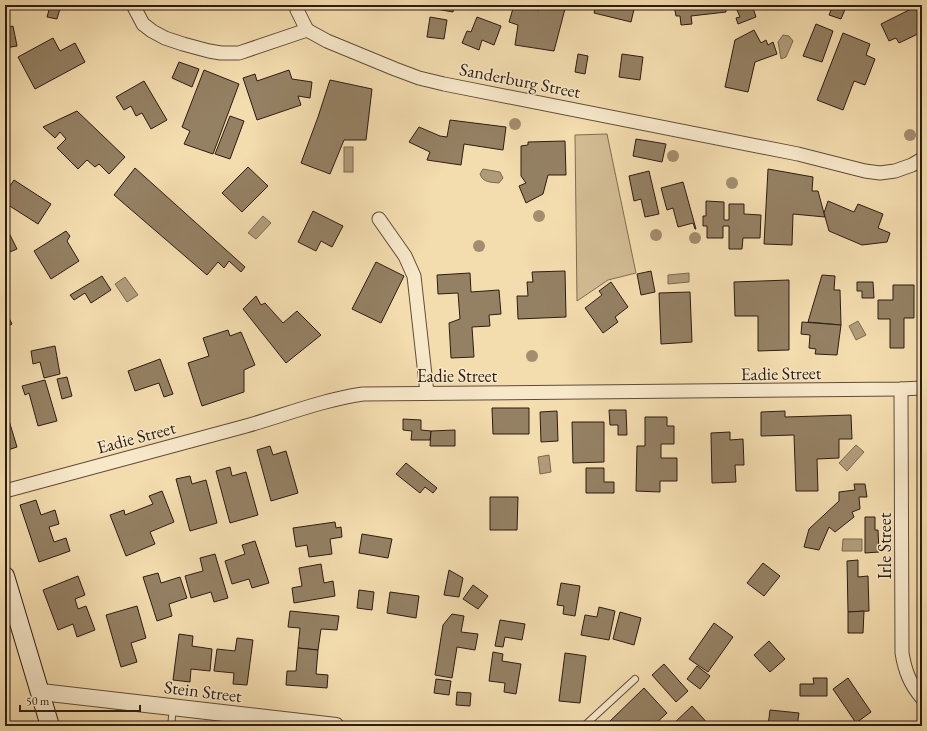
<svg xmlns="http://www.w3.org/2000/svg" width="927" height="731" font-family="'EB Garamond',serif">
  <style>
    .green { fill: #d2bb93; stroke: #806c52 }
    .water { fill: #b09b79; stroke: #7c6850 }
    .building { fill: #948063; stroke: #2e1c12 }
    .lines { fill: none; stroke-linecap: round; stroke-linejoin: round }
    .service-casing { stroke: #5f4c39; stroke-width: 8 }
    .minor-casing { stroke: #5f4c39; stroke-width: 15 }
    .tertiary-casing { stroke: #5f4c39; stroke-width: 18 }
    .secondary-casing { stroke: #2e1c12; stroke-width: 20 }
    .service { stroke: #f7e8ca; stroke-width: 6 }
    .minor { stroke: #f7e8ca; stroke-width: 13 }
    .tertiary { stroke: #f7e8ca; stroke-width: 16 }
    .secondary { stroke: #f7e8ca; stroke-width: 18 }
    .tree { fill: #a28d6e }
    .labels { text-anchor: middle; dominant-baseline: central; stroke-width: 3; stroke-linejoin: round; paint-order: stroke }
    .street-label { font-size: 18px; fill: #2e1c12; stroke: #f7e8ca }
  </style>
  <rect width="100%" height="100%" fill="#f3dcae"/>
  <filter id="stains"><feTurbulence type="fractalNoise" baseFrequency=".005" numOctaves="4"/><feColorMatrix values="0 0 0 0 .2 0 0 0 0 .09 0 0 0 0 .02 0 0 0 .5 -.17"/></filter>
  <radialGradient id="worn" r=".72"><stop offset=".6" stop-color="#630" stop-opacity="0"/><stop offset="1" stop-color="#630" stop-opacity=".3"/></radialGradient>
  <polygon class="green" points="607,134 636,273 608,280 577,301 575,135"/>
  <g class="water">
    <polygon points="783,35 789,36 793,41 786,57 781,59 778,42"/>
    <rect x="344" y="147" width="9" height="25"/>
    <path d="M483,169L500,172L503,178L499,183C491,182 483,183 480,174Z"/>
    <polygon points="263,216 271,223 256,239 248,233"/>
    <polygon points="689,273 689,282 668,284 668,275"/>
    <polygon points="125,277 138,295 127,302 115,284"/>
    <polygon points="858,321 866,335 856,340 849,326"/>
    <polygon points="856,445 864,452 847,471 839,463"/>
    <polygon points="549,455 551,472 540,474 538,457"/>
    <polygon points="843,539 862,539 862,551 842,551"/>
  </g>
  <g class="building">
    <polygon points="34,5 61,5 57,19 47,17 49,10 33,6"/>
    <polygon points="436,5 454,5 453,12 436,9"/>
    <polygon points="514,5 539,10 540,5 566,5 554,51 515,45 518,25 509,22"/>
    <polygon points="596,5 635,5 631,22 594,13"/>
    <polygon points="674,5 726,5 726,12 691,16 692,24 681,25 680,16 676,16"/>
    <polygon points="750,5 752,5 756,17 738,24 736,18 740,17 737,10"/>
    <polygon points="833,5 841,5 846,7 841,19 829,15"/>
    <polygon points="919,5 922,5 922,32 899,43 896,38 889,41 881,24"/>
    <polygon points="430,17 447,20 444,39 427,37"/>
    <polygon points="477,17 501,26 494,45 482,40 479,50 462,43 467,31 471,32"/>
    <polygon points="816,24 833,31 822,62 803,56"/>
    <polygon points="13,26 17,46 5,48 5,28"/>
    <polygon points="754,30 761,43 766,40 768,45 773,42 777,54 755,62 748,92 725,87 735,40"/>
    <polygon points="843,33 870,44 866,55 875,59 865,85 854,81 843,110 817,100"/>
    <polygon points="53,38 60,51 75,43 85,62 35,89 18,57"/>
    <polygon points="578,54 588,56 585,74 575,72"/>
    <polygon points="622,54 643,57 640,80 619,77"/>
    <polygon points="179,62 199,69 192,87 172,78"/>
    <polygon points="204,70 239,84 213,154 184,144 190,131 182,127"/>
    <polygon points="289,70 292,79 312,82 310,98 298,96 301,105 257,120 243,78 255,74 257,81"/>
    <polygon points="330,80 372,89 366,140 344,140 330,174 301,163 318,117"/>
    <polygon points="144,81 167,120 151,129 142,113 136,116 131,106 124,110 116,97"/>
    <polygon points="77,111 125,157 109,174 99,164 95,167 87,160 78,169 57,148 66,139 60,132 55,138 43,127"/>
    <polygon points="230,116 244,121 230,159 215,154"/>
    <polygon points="450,120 506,127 503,150 464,144 461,165 427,160 430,152 409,142 419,127 440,136 447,137"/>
    <polygon points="636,139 666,144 662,162 633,156"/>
    <polygon points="565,141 566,175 548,175 543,194 526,203 519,186 526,183 521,176 521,146 528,145 528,142"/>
    <polygon points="248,167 268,186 242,212 222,193"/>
    <polygon points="135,168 245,267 241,272 229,261 224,268 218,262 207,275 114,195"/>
    <polygon points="768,169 813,177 812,191 818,191 825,217 793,214 792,245 764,244"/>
    <polygon points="649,171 659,214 645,217 641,199 634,201 629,176"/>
    <polygon points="14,180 51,204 38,224 5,203 5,184 10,186"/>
    <polygon points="683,182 696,229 695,229 693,223 678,227 673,208 667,210 661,188"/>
    <polygon points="706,201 724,202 724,220 729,220 729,204 744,204 744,214 761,215 760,238 743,238 742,249 729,249 729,226 723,226 723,238 707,238 707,226 703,226 703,216 706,216"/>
    <polygon points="828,201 854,212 858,204 883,214 878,228 890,233 887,242 862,245 829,231 824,213"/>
    <polygon points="313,211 343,226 332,247 321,241 316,251 298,242"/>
    <polygon points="5,225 17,249 5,254"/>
    <polygon points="66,231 70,236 67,241 79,261 51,279 34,251"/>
    <polygon points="376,262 404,276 381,323 352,309"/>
    <polygon points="565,271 566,317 518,319 517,296 528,296 527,282 533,282 532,272"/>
    <polygon points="651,271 655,292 641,295 637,274"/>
    <polygon points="470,273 471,292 499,290 501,314 489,315 490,326 472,327 474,357 451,358 449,323 460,319 458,293 438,294 437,275"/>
    <polygon points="822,275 835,276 834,290 840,290 841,325 808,322"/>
    <polygon points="102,276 111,290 91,303 85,293 74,300 70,295"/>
    <polygon points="789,280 789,350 758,351 758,316 735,316 734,282"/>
    <polygon points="611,282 628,307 615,317 618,322 603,333 585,308 602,295 599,291"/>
    <polygon points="857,282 873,282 874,298 862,298 862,291 857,291"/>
    <polygon points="893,285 914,285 914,318 904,318 904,348 890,348 890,319 878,319 878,300 893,300"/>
    <polygon points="690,292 692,342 661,344 659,293"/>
    <polygon points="256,296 261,305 265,303 283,323 297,311 321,335 286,363 243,309"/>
    <polygon points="8,316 12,324 5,328 5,318"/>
    <polygon points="802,322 841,325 837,355 815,354 816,349 809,348 810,335 801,334"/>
    <polygon points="228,330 230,336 241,332 255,365 244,370 244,392 202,406 188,363 209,356 203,338"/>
    <polygon points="55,346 60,374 44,378 40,362 33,364 31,351"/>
    <polygon points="160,359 173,394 164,397 159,383 135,391 128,371"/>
    <polygon points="67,377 72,396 62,399 57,379"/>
    <polygon points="45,380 57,421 38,426 29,393 25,395 22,386"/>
    <polygon points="492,408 529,408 529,434 493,434"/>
    <polygon points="609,410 626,410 627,435 618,435 618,425 610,425"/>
    <polygon points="557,411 558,441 541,442 540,412"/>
    <polygon points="785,411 785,417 851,415 852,439 839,439 839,458 817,459 818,491 796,491 794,435 761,436 761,412"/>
    <polygon points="5,414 7,414 17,447 5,451"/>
    <polygon points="645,417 667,417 667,426 674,426 674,444 661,444 661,458 677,458 677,481 660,481 660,492 636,491 637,446 645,446"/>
    <polygon points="403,419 421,420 421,430 431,431 430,440 411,440 412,431 403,430"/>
    <polygon points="572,422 604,422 604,462 573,463"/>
    <polygon points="455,430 455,446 430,446 431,431"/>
    <polygon points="730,432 730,440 743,439 744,465 735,465 736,482 712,483 711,433"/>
    <polygon points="270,446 273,455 286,451 298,493 271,501 257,450"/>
    <polygon points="406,463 437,488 433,493 425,487 420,493 396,474"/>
    <polygon points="230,467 232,476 246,472 258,515 230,523 216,471"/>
    <polygon points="586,468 604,468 604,482 614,482 614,493 586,493"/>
    <polygon points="190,476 192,484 206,480 217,523 190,531 176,479"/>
    <polygon points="854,484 865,484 867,497 859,497 860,509 852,512 854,517 835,532 829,527 819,550 804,547 809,529 839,501 839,492 855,490"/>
    <polygon points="162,491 174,522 150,532 155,544 126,556 110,515 124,510 125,515 153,504 149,496"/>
    <polygon points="490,497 518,497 517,530 490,530"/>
    <polygon points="36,500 41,515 55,510 59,524 49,527 54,542 66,538 70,551 39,562 20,505"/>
    <polygon points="865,517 875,517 875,530 878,530 879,552 865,553"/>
    <polygon points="335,522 336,528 341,527 342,537 330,539 332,554 309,557 307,545 296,547 293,528"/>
    <polygon points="362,534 392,539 388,558 359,553"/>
    <polygon points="255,541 269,583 252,588 249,579 232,584 225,561 245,554 242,545"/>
    <polygon points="215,554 228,598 214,602 211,592 191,598 185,576 203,571 200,558"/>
    <polygon points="858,560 858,577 868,576 869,611 848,612 847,561"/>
    <polygon points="763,563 780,576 764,596 747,583"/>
    <polygon points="321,564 324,583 333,581 335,596 294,603 292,588 302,586 299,568"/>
    <polygon points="449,570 463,578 459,597 444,595"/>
    <polygon points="158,573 161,583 180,577 187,598 169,604 172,616 157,621 143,577"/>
    <polygon points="78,576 85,595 75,599 78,609 86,606 95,630 77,637 73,624 58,630 43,590"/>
    <polygon points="561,583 580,586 575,616 563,614 564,606 557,605"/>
    <polygon points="473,585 488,596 478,609 463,599"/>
    <polygon points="359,590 374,592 372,610 357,608"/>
    <polygon points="390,592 419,596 416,618 387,613"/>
    <polygon points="137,606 146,638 131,643 137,662 121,667 106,615"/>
    <polygon points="599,607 615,611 609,640 581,635 585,615 597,617"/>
    <polygon points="290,611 339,616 337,630 321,629 318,650 298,648 300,628 288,627"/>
    <polygon points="864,611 863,633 848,633 848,612"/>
    <polygon points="620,612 641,618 634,645 613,639"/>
    <polygon points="452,614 464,616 461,632 478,634 475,650 457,647 452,678 435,675 443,625"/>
    <polygon points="500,620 525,624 522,640 505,637 503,647 495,646"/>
    <polygon points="714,623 733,637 708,672 689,659"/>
    <polygon points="179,634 193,636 192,646 212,649 210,671 191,669 190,682 173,680"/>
    <polygon points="237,638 253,640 247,685 233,684 234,673 214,671 217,649 235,651"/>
    <polygon points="769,641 785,659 770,672 754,655"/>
    <polygon points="298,648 318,650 316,674 328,675 327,688 286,685 287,671 296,671"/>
    <polygon points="493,652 503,654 502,661 521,664 516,694 504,692 505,683 489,681"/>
    <polygon points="565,653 586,656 580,703 559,701"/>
    <polygon points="664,664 688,691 676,702 652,675"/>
    <polygon points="697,666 710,676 700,689 687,679"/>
    <polygon points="813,678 827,678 827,696 800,696 800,684 814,684"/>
    <polygon points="848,678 871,712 856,723 833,689"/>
    <polygon points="436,679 451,681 449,695 434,693"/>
    <polygon points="644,688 667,713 653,726 609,726 607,724"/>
    <polygon points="457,692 471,693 470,706 456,705"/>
    <polygon points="692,706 710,726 671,726"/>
    <polygon points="770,710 799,713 797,726 768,726"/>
  </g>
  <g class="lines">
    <g class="service-casing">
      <g id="service">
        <polyline points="171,726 173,708"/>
        <polyline points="584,726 635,679"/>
      </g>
    </g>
    <g class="minor-casing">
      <g id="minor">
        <polyline points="133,5 143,24 152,31 165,38 183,44 209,51 221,53 239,53 307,30 327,41 395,69 419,78 444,84 798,154 865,171 880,173 895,171 912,165 922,159"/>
        <polyline points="297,5 297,10 307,30"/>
        <polyline points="379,219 405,256 414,276 427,393"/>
        <path d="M901,389L902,653C905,671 910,684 922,698"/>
        <path d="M5,491C85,469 166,448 246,426C285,415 322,400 363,394L901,389L922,388"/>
      </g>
    </g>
    <g class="tertiary-casing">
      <polyline id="tertiary" points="41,692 336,726"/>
    </g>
    <g class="secondary-casing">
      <polyline id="secondary" points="5,576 50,726"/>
    </g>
    <use href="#service" class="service"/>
    <use href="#minor" class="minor"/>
    <use href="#tertiary" class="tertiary"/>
    <use href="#secondary" class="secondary"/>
  </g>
  <g class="tree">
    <circle cx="515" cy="124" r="6"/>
    <circle cx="910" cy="135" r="6"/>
    <circle cx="673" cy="156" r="6"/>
    <circle cx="732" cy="183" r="6"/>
    <circle cx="539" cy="216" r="6"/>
    <circle cx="656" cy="235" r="6"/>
    <circle cx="695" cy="238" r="6"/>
    <circle cx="479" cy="246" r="6"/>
    <circle cx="532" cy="356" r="6"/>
  </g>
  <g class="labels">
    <g class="street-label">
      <text transform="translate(520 80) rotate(11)">Sanderburg Street</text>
      <text transform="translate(781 373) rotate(-1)">Eadie Street</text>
      <text x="457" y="375">Eadie Street</text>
      <text transform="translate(136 437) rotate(-15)">Eadie Street</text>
      <text transform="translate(884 546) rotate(-90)">Irle Street</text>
      <text transform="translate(203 691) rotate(7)">Stein Street</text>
    </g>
  </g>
  <rect width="927" height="731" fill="none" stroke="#f3dcae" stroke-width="20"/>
  <rect x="6" y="6" width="915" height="719" fill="none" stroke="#2e1c12" stroke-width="2"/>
  <rect x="10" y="10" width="907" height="711" fill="none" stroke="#2e1c12"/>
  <path d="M20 705v6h120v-6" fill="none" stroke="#2e1c12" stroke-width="2"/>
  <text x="26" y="705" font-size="12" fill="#2e1c12" stroke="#f7e8ca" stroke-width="3" paint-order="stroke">50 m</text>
  <rect width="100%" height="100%" filter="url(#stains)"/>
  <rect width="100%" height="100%" fill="url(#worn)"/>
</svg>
